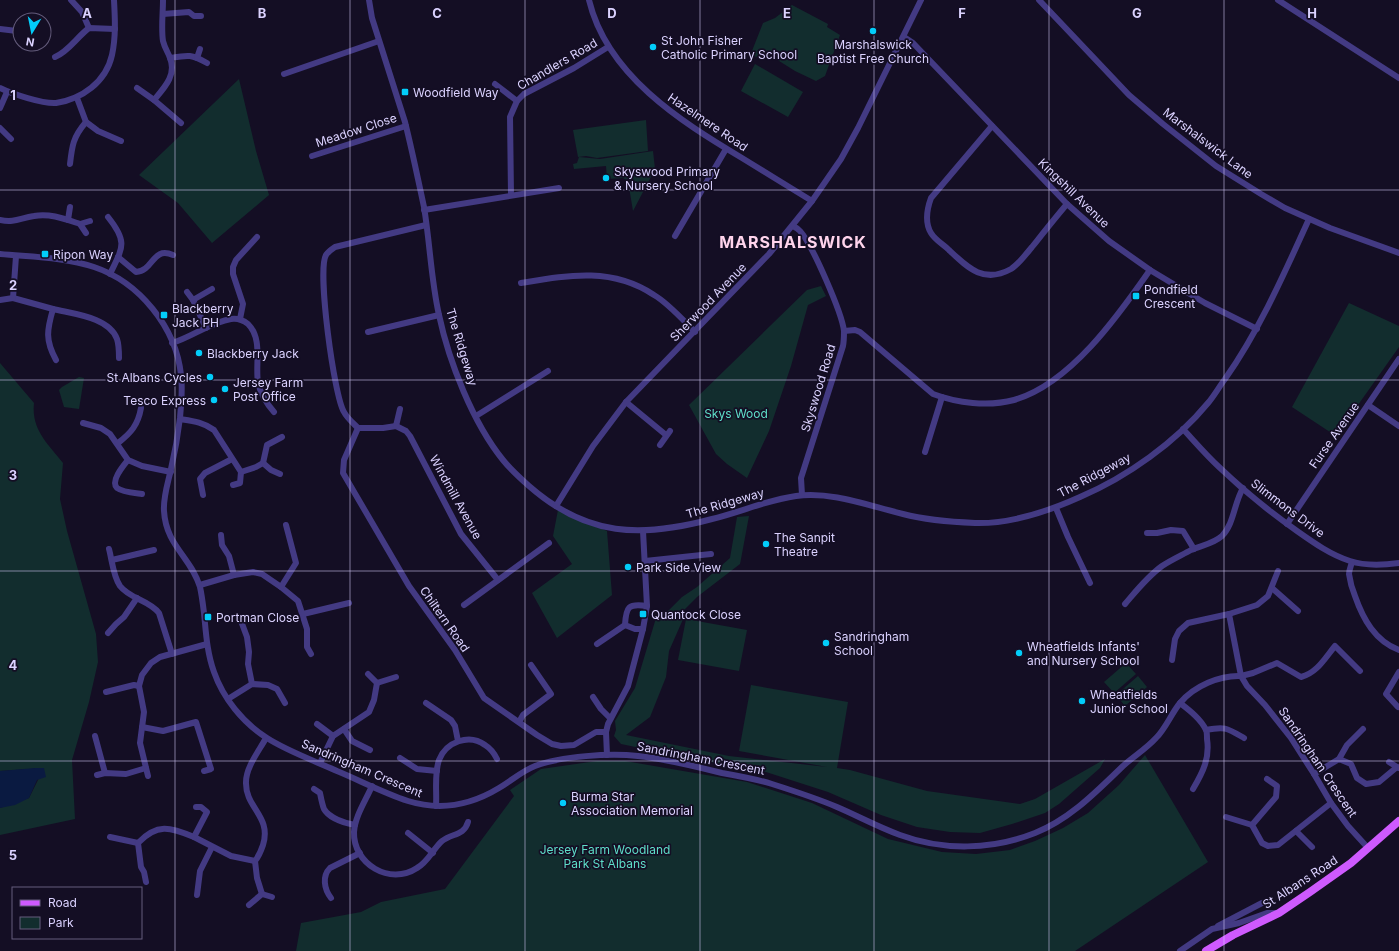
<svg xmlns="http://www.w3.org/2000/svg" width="1399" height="951" font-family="Inter,sans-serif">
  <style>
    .green { fill: #122d2e }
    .water { fill: #0a1a41 }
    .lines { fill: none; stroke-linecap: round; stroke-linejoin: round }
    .minor { stroke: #433a83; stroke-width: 6 }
    .major { stroke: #ce5afe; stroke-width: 8 }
    .grid { fill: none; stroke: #dbd2ff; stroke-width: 1; stroke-opacity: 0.55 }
    .poi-dot { fill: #02cdfa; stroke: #140e24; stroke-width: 1.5 }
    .labels { text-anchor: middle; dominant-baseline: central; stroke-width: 3.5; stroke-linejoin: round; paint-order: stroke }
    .poi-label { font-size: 12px; fill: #dbd2ff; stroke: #140e24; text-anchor: start }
    .street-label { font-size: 12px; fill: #dbd2ff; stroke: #140e24 }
    .park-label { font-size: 12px; fill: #5edec9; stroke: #140e24 }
    .district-label { font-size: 16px; font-weight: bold; letter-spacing: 1px; fill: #ffd4ec; stroke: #140e24 }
    .grid-label { font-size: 13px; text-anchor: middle; font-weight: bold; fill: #dbd2ff; stroke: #140e24; stroke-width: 3.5; stroke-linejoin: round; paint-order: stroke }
  </style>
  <rect width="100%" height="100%" fill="#140e24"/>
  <g class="green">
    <polygon points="792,5 828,24 827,27 840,35 825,76 816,81 795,71 776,59 750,56 763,23 775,18"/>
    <polygon points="755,64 803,92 788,117 741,91"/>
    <polygon points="239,79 256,151 269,195 212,243 178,203 139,175"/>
    <polygon points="646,120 648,151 597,158 586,156 578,157 573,130"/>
    <polygon points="653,151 655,169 633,211 628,181 623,178 607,179 606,166 574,169 573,164 577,163 579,157 600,159"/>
    <polygon points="821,286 826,296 808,305 791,366 769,431 747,478 727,464 716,454 689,405 807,290"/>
    <polygon points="1349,303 1399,326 1399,347 1336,436 1292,407"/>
    <path d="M0,363L34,403C31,430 48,444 63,463L60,499L67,531L96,634L98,662L89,702L72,760L75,819L0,835V808L29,798L44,768L0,771Z"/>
    <polygon points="79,377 84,378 79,409 64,407 59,390 62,387"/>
    <polygon points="558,510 607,531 612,595 557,638 532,593 572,564 553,536"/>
    <polygon points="749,516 741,559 740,564 697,597 684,610 684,617 669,651 666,677 650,717 626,735 729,756 827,767 739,751 751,685 848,702 837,768 850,770 927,791 1020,804 1035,799 1105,759 1100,768 1059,804 1045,813 1012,824 980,833 950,832 917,827 881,815 828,792 766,772 699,760 621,744 614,736 616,730 615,721 635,688 656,618 669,610 682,597 697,587 730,558 737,517"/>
    <polygon points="686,619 747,630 739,671 678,660"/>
    <polygon points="1126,663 1136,674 1114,693 1104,682"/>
    <polygon points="1138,676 1147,687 1125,706 1116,695"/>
    <polygon points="1145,755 1208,862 1075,951 296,951 301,923 361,912 381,902 445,889 514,796 510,790 541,769 597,761 625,761 747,782 812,803 888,839 942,852 976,854 1010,850 1035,841 1063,828 1088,813 1119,785"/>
  </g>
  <polygon class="water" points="35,768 44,768 46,777 37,780 29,798 15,805 0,808 0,771"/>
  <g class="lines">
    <g class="minor">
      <polyline points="71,0 82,12 89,28"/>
      <path d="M369,0L372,18C383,53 394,87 405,122C412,150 418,179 424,207C430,243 431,280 439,315C449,362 473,423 503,460C511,470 520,478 529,486C587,537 641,538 712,519C741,512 767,500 796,496C832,491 869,506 903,514C926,520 951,522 975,523C1009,524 1049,511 1080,497C1127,477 1176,442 1208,403C1214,396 1219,387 1225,379C1260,329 1284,274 1309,219"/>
      <path d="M589,0C607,75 680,121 742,158C765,172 789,187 812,201"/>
      <polyline points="1039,0 1129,95 1163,124 1216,166 1261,194 1285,208 1330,228 1399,253"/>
      <polyline points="1278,0 1399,78"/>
      <polyline points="163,14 189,12 194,16 201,16"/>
      <polyline points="0,29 17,31"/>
      <polyline points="17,35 20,25"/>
      <polyline points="904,37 913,43 1067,204 1109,241 1150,270 1205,303 1257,329"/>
      <path d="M55,57C69,51 76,38 89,28L115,29"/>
      <path d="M170,58C188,55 191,54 207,63"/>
      <polyline points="197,58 200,49"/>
      <polyline points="284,74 379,41"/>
      <polyline points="495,84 517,101"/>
      <path d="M0,88C12,94 43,104 56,103C82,99 106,82 112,55C116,37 115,18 114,0"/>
      <polyline points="137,88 154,100 181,123"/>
      <polyline points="77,98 86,122 98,131 121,141"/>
      <path d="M154,100C164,88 177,75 170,58C168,52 165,49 163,41C161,28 163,13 163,0"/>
      <polyline points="0,108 7,92"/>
      <path d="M992,126L931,198C927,209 925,223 931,233C935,240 944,245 949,250C968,268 984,284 1011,269C1019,264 1026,254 1032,247C1044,232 1055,218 1067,204"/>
      <polyline points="0,128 11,139"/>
      <polyline points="312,156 406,126"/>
      <path d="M70,164C72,146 73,137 86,122"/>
      <polyline points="511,195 510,117 517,101 524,94 574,68 608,47"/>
      <polyline points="424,210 559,188"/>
      <path d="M108,217C128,242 123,247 110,274"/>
      <path d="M0,220C15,223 20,218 34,216C50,213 65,219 80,224"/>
      <polyline points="68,220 70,207"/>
      <path d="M426,225L335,247C332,249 328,252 326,255C317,270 334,396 344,412C347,418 353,423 358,428H383L396,426L406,431L410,436L461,534L498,580"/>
      <path d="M793,226C795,227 798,229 800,231C812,244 842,313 844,331C844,336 844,341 843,346L801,478L802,495"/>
      <polyline points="86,233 80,224 90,221"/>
      <polyline points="675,236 726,149"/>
      <path d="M0,254C31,257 64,257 94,267C139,282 176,327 181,375C183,389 181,404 180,418C178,435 175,452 171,469C168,483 163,497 164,511C166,546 191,557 200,587C202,596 203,605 204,613C206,633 207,653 214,672C223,698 243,723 267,738C287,751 315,761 337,771C361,781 384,793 408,801C440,811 471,805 499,788C511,781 522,771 535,766C561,756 610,753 638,756C666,759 694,766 722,773C739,776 756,779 772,784C794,791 816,798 837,807C858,816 878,827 900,835C943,851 992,850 1035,833C1070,819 1096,792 1123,766C1134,756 1146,749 1156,738C1166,728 1171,714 1180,703C1194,686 1220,675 1241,676L1247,686L1265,705L1291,738L1314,774L1331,803L1348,826L1368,848"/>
      <path d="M16,256L13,298L53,309C47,330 45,340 56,360"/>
      <path d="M118,257L136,272C154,271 152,246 173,255"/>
      <path d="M521,283C569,275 612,267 654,295C668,303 683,320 695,332"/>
      <polyline points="187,292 193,300"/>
      <polyline points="0,300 13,298"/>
      <path d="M53,309C73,314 109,317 117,339C119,345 119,352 119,358"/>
      <polyline points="240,319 243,304 233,274 233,267 236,260 257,237"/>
      <polyline points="206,328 193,300 212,289"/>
      <path d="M844,331L855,330L860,332L933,394C957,403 988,407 1014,400C1070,384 1118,316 1150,270"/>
      <polyline points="368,332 439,315"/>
      <path d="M172,343C192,337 211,322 231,319C238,318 243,320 248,324C263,339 255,364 258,383C261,395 266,403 274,412"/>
      <polyline points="626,402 666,435"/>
      <polyline points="1368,405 1399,426"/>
      <polyline points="476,416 548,371"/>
      <path d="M180,419C193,421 203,422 214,430L241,472L240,483L233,485"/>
      <polyline points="83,423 101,428 110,434 128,460 142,466 171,472"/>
      <polyline points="396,426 400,409"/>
      <polyline points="358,428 344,460 343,473 409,586 455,650 484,698 537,735 552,744 561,746 574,745 596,732 606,732"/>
      <path d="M1183,429C1195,442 1206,455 1219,467C1243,490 1270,512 1297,531C1314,543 1331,555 1350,561C1365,566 1384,565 1399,563"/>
      <path d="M118,443C131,433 138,425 141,408"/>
      <polyline points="660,445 670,431"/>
      <polyline points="925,452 942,397"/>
      <path d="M128,460C124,465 110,481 117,488C122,492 135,493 142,494"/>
      <polyline points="263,463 271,470 280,474"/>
      <polyline points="241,472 256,467 263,463 267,445 282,437"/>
      <polyline points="203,495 200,479 205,473 232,459"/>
      <polyline points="556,506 593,446 626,402 769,254 812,201 841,159 858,128 921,0"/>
      <polyline points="1056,508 1068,537 1090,583"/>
      <polyline points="1287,524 1399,359"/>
      <polyline points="1147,533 1157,533 1171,530 1183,531 1194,549"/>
      <polyline points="221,535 222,545 229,556 234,575"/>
      <path d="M109,549C112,560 113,576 120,586C130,599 149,600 159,613L172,654"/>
      <polyline points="112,560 154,550"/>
      <polyline points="645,561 711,554"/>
      <path d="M1352,562C1351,566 1349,570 1349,574C1350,581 1352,589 1355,596C1363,619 1375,641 1399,650"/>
      <polyline points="200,585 234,575 253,572 262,574 281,587 298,601 307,629 307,647 311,654"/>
      <polyline points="281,587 296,563 286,525"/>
      <polyline points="1272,588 1298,611"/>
      <path d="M1125,604C1137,590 1147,577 1162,566C1171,560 1182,555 1191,550C1202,545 1213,544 1222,536C1234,524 1234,503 1243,488"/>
      <polyline points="464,605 549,543"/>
      <polyline points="303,614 349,603"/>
      <path d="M1229,614L1241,676L1253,673L1277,663L1301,677C1317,673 1325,658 1335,646L1360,671"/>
      <polyline points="241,621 247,637 249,652 248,664 252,684"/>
      <path d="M643,629H635L625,625C626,607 628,603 647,606"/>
      <polyline points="108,633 116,624 124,617 137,598"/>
      <polyline points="597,644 625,625"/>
      <polyline points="1172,660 1175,639 1179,631 1188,623 1229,614 1257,605 1268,596 1278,571"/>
      <polyline points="377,683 396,677"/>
      <polyline points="106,692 134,685 139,686"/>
      <polyline points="593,697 601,709 610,718"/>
      <polyline points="228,699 252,684 268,685 277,689 285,703"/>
      <polyline points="426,703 451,720 455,726 458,741"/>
      <path d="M1180,703C1189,710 1201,719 1206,730C1207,732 1207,736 1207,739C1210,758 1203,772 1193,789"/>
      <polyline points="1398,707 1386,694 1399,672"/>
      <polyline points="519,722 523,715 551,694 531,665"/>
      <polyline points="317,724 333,736"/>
      <polyline points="142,727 163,731 196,722 211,769 204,771"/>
      <polyline points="344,729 352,741 370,750"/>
      <path d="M1206,730C1225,726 1227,728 1244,738"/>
      <polyline points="95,736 105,773"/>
      <polyline points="607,755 606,732 608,724 628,686 643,629 647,606 643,531"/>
      <polyline points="400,758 417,769 437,771"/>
      <polyline points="1339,759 1347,745 1363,729"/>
      <polyline points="1389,762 1397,767"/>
      <polyline points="320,763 333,736 369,712 374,700 377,683 368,674"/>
      <polyline points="1314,774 1339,759 1351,764 1357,778 1366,784 1379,782 1397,767 1399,768"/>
      <polyline points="97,775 105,773 126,774 146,768"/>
      <polyline points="148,776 140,743 144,712 139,686 142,675 151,663 160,657 207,644"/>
      <polyline points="1267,779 1277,786 1276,797 1252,825 1262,843 1268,846 1278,845 1331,803"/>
      <path d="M372,786C366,800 355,816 354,832C353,864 390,886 417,868C428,862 433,849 442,841C452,833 464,836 468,822"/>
      <path d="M314,789L320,793C321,798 322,804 324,809C329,818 345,823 355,825"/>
      <path d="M436,806C437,792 434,774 439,760C446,742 469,733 485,745C490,748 494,753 497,759"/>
      <polyline points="196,807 201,807 207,812 194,837 231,856 255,861"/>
      <polyline points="1226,817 1252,825"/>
      <polyline points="1296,831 1312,847"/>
      <polyline points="408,833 433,853"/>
      <polyline points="110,837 138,843"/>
      <path d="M146,882L144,872L141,867L138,843C157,823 170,827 194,837"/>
      <path d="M262,894L257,878L255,861C259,856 261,851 263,845C272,816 245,808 246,782C246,767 259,751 266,738"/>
      <polyline points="197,895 200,871 212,847"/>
      <path d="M331,898C324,889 322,876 330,868L360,853"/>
      <polyline points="249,905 262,894 272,897"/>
      <polyline points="1218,926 1262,903"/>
      <polyline points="1180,951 1212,929 1239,923 1267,913 1277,913"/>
    </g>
    <polyline class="major" points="1206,951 1233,935 1279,913 1310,892 1351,863 1399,821"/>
  </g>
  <path class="grid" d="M175,0V951M350,0V951M525,0V951M700,0V951M874,0V951M1049,0V951M1224,0V951M0,190H1399M0,380H1399M0,571H1399M0,761H1399"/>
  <g class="poi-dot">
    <circle cx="873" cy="31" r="4"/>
    <circle cx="653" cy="47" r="4"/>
    <rect x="401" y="88" width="8" height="8" rx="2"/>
    <circle cx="606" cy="178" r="4"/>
    <rect x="41" y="250" width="8" height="8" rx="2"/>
    <rect x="1132" y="292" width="8" height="8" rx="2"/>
    <rect x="160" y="311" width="8" height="8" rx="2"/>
    <circle cx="199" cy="353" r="4"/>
    <circle cx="210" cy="377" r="4"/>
    <circle cx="225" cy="389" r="4"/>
    <circle cx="214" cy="400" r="4"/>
    <circle cx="766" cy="544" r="4"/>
    <circle cx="628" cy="567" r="4"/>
    <rect x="639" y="610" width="8" height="8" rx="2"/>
    <rect x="204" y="613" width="8" height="8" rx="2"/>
    <circle cx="826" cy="643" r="4"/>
    <circle cx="1019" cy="653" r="4"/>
    <circle cx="1082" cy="701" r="4"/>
    <circle cx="563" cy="803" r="4"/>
  </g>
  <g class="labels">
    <g class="poi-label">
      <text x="661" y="40">St John Fisher<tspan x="661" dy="14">Catholic Primary School</tspan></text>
      <text x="873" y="44" text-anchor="middle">Marshalswick<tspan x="873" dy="14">Baptist Free Church</tspan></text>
      <text x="413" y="92">Woodfield Way</text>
      <text x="614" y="171">Skyswood Primary<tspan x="614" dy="14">&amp; Nursery School</tspan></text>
      <text x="53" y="254">Ripon Way</text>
      <text x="1144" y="289">Pondfield<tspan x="1144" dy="14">Crescent</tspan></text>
      <text x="172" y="308">Blackberry<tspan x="172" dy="14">Jack PH</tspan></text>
      <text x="207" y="353">Blackberry Jack</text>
      <text x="202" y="377" text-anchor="end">St Albans Cycles</text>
      <text x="233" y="382">Jersey Farm<tspan x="233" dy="14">Post Office</tspan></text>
      <text x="206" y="400" text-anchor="end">Tesco Express</text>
      <text x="774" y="537">The Sanpit<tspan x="774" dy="14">Theatre</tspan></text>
      <text x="636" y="567">Park Side View</text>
      <text x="651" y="614">Quantock Close</text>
      <text x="216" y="617">Portman Close</text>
      <text x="834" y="636">Sandringham<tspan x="834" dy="14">School</tspan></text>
      <text x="1027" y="646">Wheatfields Infants'<tspan x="1027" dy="14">and Nursery School</tspan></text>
      <text x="1090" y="694">Wheatfields<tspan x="1090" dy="14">Junior School</tspan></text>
      <text x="571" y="796">Burma Star<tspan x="571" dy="14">Association Memorial</tspan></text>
    </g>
    <g class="street-label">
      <text transform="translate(557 64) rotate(-30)">Chandlers Road</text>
      <text transform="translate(708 122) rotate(34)">Hazelmere Road</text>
      <text transform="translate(356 130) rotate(-18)">Meadow Close</text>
      <text transform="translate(1208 143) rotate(37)">Marshalswick Lane</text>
      <text transform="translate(1074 193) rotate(44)">Kingshill Avenue</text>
      <text transform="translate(708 302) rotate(-46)">Sherwood Avenue</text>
      <text transform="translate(462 347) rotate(73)">The Ridgeway</text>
      <text transform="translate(818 388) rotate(-73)">Skyswood Road</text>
      <text transform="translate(1334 435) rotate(-55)">Furse Avenue</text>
      <text transform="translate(1094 475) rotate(-28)">The Ridgeway</text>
      <text transform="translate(456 497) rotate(61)">Windmill Avenue</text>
      <text transform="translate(725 503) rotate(-16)">The Ridgeway</text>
      <text transform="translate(1288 508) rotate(37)">Slimmons Drive</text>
      <text transform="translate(445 619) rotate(55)">Chiltern Road</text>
      <text transform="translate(701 758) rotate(11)">Sandringham Crescent</text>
      <text transform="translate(1318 762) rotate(56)">Sandringham Crescent</text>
      <text transform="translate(362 768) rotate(23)">Sandringham Crescent</text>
      <text transform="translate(1300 882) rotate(-33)">St Albans Road</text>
    </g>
    <g class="park-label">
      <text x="736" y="413">Skys Wood</text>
      <text x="605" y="849">Jersey Farm Woodland<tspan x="605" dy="14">Park St Albans</tspan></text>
    </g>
    <g class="district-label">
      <text x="793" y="242">MARSHALSWICK</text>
    </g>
  </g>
  <g class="grid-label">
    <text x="87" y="18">A</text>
    <text x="262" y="18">B</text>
    <text x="437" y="18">C</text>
    <text x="612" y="18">D</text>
    <text x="787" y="18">E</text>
    <text x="962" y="18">F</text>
    <text x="1137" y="18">G</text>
    <text x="1312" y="18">H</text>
    <text x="13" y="100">1</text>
    <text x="13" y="290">2</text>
    <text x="13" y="480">3</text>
    <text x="13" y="670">4</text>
    <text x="13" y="860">5</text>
  </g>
  <rect x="12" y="887" width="130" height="52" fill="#140e24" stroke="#645c7c"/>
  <rect x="20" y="900" width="20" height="6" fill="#ce5afe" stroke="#645c7c"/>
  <text x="48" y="907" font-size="12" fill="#dbd2ff">Road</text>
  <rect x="20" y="917" width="20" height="12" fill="#122d2e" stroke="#645c7c"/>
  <text x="48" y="927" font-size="12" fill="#dbd2ff">Park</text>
  <g transform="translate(32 32) rotate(190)"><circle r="19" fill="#140e24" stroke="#645c7c"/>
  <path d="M0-3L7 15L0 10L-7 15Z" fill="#02cdfa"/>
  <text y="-6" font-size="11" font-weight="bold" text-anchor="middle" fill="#dbd2ff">N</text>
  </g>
</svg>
